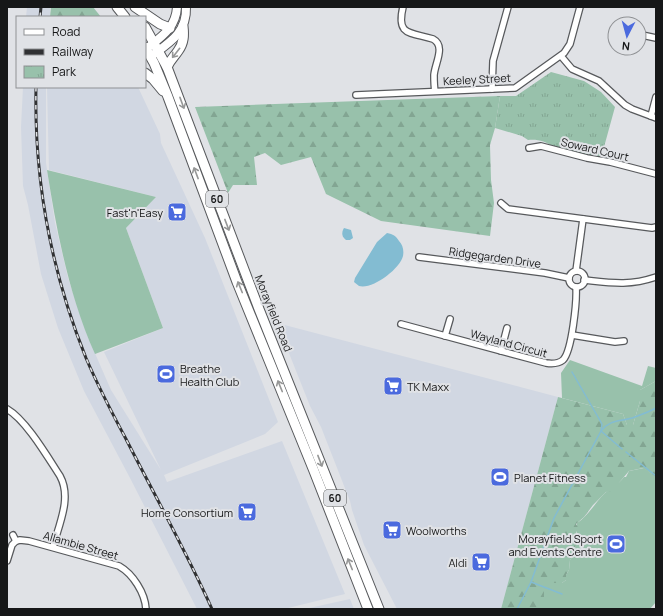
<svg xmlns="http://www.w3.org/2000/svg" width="663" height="616" font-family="Manrope,sans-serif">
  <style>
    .built { fill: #d1d7e2 }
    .grass { fill: #98c1ab }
    .forest { fill: url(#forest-firs) }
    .park { fill: url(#park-tufts) }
    .water { fill: #83bcd2 }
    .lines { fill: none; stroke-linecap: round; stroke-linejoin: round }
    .stream { stroke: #83bcd2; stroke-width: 1.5 }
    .street-casing { stroke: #57595c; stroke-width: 8 }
    .secondary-casing { stroke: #57595c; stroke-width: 10 }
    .primary-casing { stroke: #57595c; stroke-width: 11 }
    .street { stroke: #fff; stroke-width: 5.5 }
    .secondary { stroke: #fff; stroke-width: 8 }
    .primary { stroke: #fff; stroke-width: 9 }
    .rail-casing { stroke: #303133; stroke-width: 3 }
    .rail { stroke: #e0e2e6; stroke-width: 1.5; stroke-dasharray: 4.5; stroke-linecap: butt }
    .oneway { stroke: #969797 }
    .labels { text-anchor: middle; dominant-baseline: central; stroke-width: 4; stroke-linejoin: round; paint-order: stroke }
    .shield { fill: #e0e2e6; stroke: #535456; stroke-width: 1 }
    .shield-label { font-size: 10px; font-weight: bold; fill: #161718 }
    .street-label { font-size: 11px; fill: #161718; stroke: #e0e2e6 }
    .poi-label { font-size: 11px; fill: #161718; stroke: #e0e2e6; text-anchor: end }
  </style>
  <defs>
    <pattern id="forest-firs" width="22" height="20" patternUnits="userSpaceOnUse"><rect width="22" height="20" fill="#98c1ab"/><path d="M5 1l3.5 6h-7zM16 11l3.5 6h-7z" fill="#82a592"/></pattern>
    <pattern id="park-tufts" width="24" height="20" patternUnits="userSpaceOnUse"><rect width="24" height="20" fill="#98c1ab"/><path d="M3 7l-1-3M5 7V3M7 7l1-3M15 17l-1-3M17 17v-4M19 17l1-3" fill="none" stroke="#82a592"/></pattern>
  </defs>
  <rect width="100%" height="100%" fill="#e0e2e6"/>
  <g class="built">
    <polygon points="27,7 50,7 50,17 26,17"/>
    <polygon points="23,87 46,87 46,163 55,223 68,278 87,335 111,390 161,470 104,352 163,328 126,228 156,197 49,170 47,87 138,87 160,134 161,143 205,238 278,422 265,434 164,475 167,482 282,441 345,594 284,609 197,609 130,478 84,391 58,328 41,274 28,205 23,186 21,127"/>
    <polygon points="277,323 558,397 501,609 397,609 364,545 352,510 350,501 321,427 310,406"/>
    <polygon points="350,599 354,609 305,609"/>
  </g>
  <g class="grass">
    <path d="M47,170L156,197L126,228L163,328L95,354C69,296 57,233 47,170Z"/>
    <polygon points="570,360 642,386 648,366 656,368 656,381 640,390 640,401 633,425 627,425 623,414 562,398 561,373"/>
    <path d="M644,468L656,477V602L650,609H544V582L562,583L566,580V575L569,570L570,560L574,555L576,544L577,523C588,516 595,503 605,493C611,488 619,484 624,477H626L629,471Z"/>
  </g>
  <g class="forest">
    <polygon points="51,7 93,7 101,17 50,17"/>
    <polygon points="500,96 495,128 490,145 491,180 494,203 490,236 381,221 326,194 311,157 281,165 265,153 254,157 257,185 233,185 228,193 195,107"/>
    <polygon points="656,381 656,477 643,468 629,471 612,491 606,492 593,505 584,517 576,524 579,529 576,532 576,544 574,555 570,560 569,570 566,575 566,580 562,583 544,583 544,609 501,609 558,397 623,414 627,425 633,425 640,401 640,390"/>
  </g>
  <path class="park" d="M551,72L584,81L601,92L615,107L601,158L553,147C546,141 537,139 528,140L522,136L495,128L500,96H516Z"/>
  <g class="water">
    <path d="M344,228L351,230L353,238L350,240H346C342,237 341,233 344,228Z"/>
    <path d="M387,233C393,234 396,236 399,241C403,245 404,251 403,256C400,269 372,290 359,286L354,282L355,278L377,242Z"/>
  </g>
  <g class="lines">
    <g class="stream">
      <path d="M622,449L601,431C611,419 618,422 632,418C640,415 649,412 656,408"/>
      <polyline points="626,452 656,476"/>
      <polyline points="531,582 562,594"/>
      <polyline points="517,609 531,582 554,518 601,431 602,424 572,372"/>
    </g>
    <g class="street-casing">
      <g id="street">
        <path d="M403,7C396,36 410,32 433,39C446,46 435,63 434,75C434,80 434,86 435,91"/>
        <polyline points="642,35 656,38"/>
        <polyline points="561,56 572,69 599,81 625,105 632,109 656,118"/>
        <polyline points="492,89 493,61 508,7"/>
        <polyline points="356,95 515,88 564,53 570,44 580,7"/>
        <polyline points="651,116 656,97"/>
        <polyline points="529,148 541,146 587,158 610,162 656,174"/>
        <polyline points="501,203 508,209 652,228 656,227"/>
        <polyline points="419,257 545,273 569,278"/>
        <polyline points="576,271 583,219"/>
        <circle cx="577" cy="279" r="8"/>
        <path d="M584,280C612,283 629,286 656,277"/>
        <path d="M401,324L546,363C552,364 558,364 563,360C572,351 577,301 576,287"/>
        <polyline points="572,335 615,342 624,341"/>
        <polyline points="445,336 450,319"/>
        <polyline points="501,351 507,328"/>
        <path d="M7,409C26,420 47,456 60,476C72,498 59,524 53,547"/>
        <path d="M13,535L16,541L20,540L29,541L119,566C133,574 145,593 146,609"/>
        <polyline points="7,561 12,545 16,541"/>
      </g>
    </g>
    <g class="secondary-casing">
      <g id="secondary">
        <path d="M150,46C164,35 176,26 177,7"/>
        <path d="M154,54C172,41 187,31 186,7"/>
      </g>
    </g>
    <g class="primary-casing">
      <g id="primary">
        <polyline points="117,7 125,17"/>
        <polyline points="135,7 160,24 170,28"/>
        <polyline points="145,27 167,67 259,309 379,609"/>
        <polyline points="145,47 154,63 168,97 237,282 314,471 368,609"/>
        <path d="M167,67C170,60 174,57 178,51C184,43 184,35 183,26"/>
        <polyline points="145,73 153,79 163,91"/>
      </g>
    </g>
    <use href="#street" class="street"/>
    <use href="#secondary" class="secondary"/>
    <use href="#primary" class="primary"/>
    <g class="rail-casing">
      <g id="rail">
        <polyline points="40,17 41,7"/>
        <path d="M36,87C34,181 51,271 86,358C98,386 112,413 126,439C155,496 186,551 212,609"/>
      </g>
    </g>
    <use href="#rail" class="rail"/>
  </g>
  <defs><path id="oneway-shaft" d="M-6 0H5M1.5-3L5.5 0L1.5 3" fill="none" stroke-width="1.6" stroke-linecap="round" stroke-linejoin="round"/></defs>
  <g class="oneway">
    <use href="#oneway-shaft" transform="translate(176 53) rotate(128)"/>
    <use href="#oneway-shaft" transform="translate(182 103) rotate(70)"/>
    <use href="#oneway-shaft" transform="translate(196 173) rotate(-111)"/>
    <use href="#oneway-shaft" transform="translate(227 225) rotate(69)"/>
    <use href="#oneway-shaft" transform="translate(240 287) rotate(-112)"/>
    <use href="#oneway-shaft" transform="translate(280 386) rotate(-112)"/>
    <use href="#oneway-shaft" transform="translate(320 461) rotate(69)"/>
    <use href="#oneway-shaft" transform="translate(350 564) rotate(-112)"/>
  </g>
  <defs>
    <g id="supermarket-square" transform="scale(1)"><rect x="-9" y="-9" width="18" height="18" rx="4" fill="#4b6ade" stroke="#e0e2e6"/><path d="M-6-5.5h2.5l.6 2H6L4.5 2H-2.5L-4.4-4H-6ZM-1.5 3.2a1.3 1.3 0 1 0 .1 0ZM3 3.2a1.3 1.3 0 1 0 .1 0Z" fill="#fff"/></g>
    <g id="stadium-square" transform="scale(1)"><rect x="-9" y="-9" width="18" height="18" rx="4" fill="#4b6ade" stroke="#e0e2e6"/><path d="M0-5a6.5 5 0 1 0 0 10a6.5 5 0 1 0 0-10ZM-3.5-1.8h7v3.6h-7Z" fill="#fff"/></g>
  </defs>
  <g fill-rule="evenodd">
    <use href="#supermarket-square" x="177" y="212"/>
    <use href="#stadium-square" x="166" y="374"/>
    <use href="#supermarket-square" x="393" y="386"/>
    <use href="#stadium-square" x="500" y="477"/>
    <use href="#supermarket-square" x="247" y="512"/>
    <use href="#supermarket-square" x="392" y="530"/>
    <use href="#stadium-square" x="616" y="544"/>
    <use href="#supermarket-square" x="481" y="562"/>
  </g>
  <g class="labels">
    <g class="shield">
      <rect x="206" y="191" width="22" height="16" rx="3"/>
      <rect x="324" y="490" width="22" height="16" rx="3"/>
    </g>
    <g class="shield-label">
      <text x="217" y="199">60</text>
      <text x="335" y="498">60</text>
    </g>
    <g class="street-label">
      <text transform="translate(477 79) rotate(-3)">Keeley Street</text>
      <text transform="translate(595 149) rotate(13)">Soward Court</text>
      <text transform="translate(495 257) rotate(8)">Ridgegarden Drive</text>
      <text transform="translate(274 313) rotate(68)">Morayfield Road</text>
      <text transform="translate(509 343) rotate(15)">Wayland Circuit</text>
      <text transform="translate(81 545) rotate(16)">Allambie Street</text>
    </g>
    <g class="poi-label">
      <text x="163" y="212">Fast'n'Easy</text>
      <text x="180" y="368" text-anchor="start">Breathe<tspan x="180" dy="13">Health Club</tspan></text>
      <text x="407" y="386" text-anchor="start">TK Maxx</text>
      <text x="514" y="477" text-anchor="start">Planet Fitness</text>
      <text x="233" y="512">Home Consortium</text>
      <text x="406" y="530" text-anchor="start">Woolworths</text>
      <text x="602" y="538">Morayfield Sport<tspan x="602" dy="13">and Events Centre</tspan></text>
      <text x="467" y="562">Aldi</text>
    </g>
  </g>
  <rect width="663" height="616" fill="none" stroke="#161718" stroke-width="16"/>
  <rect x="16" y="16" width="130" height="72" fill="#e0e2e6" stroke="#8f9194"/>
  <rect x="24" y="29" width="20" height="6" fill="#ffffff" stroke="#8f9194"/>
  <text x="52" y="36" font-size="12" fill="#161718">Road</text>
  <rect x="24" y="49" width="20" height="6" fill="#303133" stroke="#8f9194"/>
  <text x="52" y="56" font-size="12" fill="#161718">Railway</text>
  <rect x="24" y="66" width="20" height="12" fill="url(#park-tufts)" stroke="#8f9194"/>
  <text x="52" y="76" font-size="12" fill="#161718">Park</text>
  <g transform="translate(627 36) rotate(186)"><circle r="19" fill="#e0e2e6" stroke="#8f9194"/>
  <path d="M0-3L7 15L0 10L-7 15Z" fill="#4b6ade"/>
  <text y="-6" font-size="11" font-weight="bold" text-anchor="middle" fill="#161718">N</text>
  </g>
</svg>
